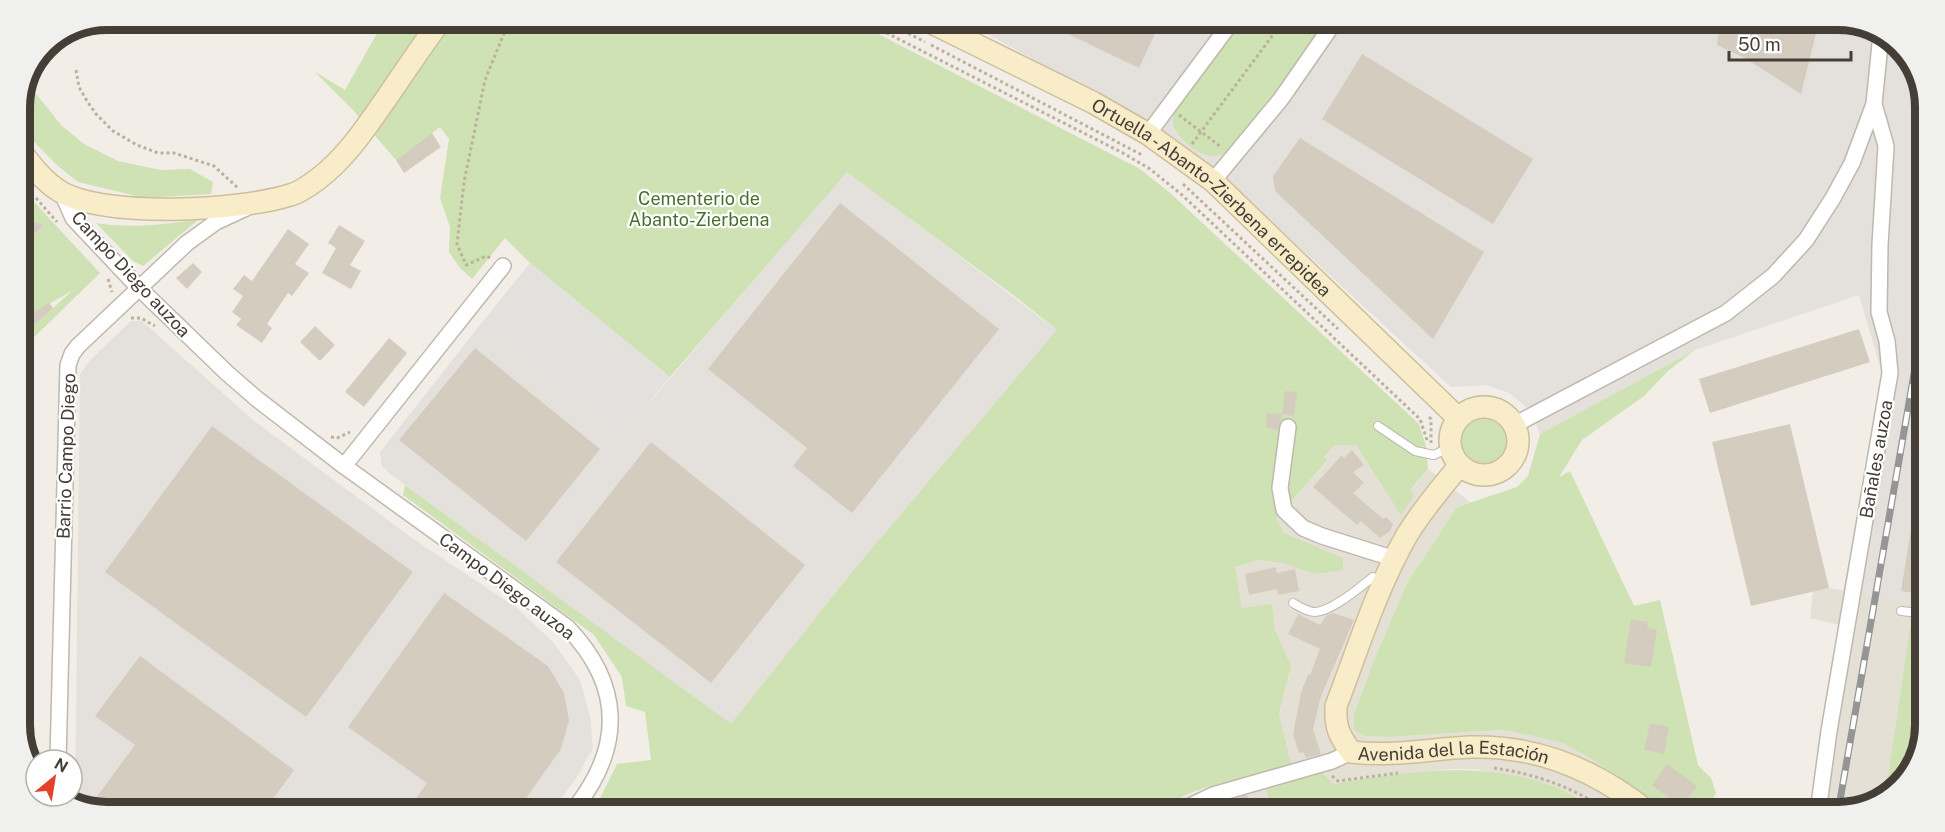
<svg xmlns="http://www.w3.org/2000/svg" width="1945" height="832" font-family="'Public Sans',sans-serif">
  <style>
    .residential { fill: #e5e0d6 }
    .industrial { fill: #e4e0dc }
    .green { fill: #cee2b3 }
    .parking { fill: #e3e1de }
    .building { fill: #d5ccc0 }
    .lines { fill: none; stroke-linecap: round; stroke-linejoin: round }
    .lane-casing { stroke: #bfb8ad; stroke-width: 10 }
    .street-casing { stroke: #bfb8ad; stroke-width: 18 }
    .secondary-casing { stroke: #cdbf9a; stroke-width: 24 }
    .path { stroke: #bdb19d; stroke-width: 3; stroke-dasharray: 3 3; stroke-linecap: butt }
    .lane { stroke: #fff; stroke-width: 8 }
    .street { stroke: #fff; stroke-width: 15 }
    .secondary { stroke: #f9ecc9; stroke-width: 21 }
    .rail-casing { stroke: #959595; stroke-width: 7 }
    .rail { stroke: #fff; stroke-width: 4.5; stroke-dasharray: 14; stroke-linecap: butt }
    .labels { text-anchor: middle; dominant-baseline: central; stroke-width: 4.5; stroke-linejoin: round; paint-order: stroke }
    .park-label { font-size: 18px; fill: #4a7030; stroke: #fff }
    .street-label { font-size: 18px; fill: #443e37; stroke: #fff }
    .rim { fill: none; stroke: #443e37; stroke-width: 8 }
  </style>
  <rect width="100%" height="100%" fill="#f2eee7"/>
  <g class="residential">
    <polygon points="1335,445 1356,445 1401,514 1411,490 1428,469 1470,502 1457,507 1407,583 1374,660 1354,714 1365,736 1390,737 1502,730 1534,736 1565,744 1601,765 1670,812 1605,812 1569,793 1547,784 1474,769 1448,769 1334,784 1295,781 1279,714 1291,666 1275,629 1272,605 1242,608 1235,567 1260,560 1284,533 1275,518 1327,462 1324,457"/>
    <polygon points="1829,588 1920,605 1919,758 1887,798 1838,812 1811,812 1839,625 1810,618 1813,591"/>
    <polygon points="1255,777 1265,789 1272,806 1263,810 1165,810 1171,803 1218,783"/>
  </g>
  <g class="industrial">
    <polygon points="967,23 1871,26 1911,58 1925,102 1920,605 1843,591 1884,380 1859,295 1695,350 1540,434 1530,410 1509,393 1486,385 1451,387 1233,186 1121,107"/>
    <polygon points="847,171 1058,331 852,572 731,725 389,473 382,466 380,452 480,325 620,437"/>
    <polygon points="131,321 142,321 253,420 412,538 517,608 553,642 580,680 590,716 593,748 575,780 554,808 75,806 80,374 90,360"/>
  </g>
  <g class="green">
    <path d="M384,21L855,22L1140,169L1169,192L1419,424L1426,446L1428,469L1411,489L1414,496L1401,515L1356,445H1335L1324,457L1327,461L1276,518L1284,533L1343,558V570L1315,574L1284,563L1260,560L1235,567L1242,608L1272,604L1275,629L1291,666L1279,714L1295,780L1322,773L1334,784C1405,772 1477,760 1547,784C1567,791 1586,802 1605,812L1263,810L1272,806L1265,789L1255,777C1229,781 1183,789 1165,810L595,808L617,764L651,760L645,712L626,706L622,677L594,635L403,495L405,485L731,724L852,572L1057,330L1021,301L847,172L670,377L530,263L505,238L472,279L460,268L449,252L450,227L440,198L449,139L440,127L396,160L353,110L314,71L345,90Z"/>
    <path d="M1238,24H1326L1237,144C1232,148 1227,153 1221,155C1204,161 1181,142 1174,127C1171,119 1175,111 1178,104Z"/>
    <polygon points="28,84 62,126 84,144 118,161 161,170 190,169 213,182 211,194 145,198 78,182 58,166 30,138 20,124 20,102"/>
    <polygon points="20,184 35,203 100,273 20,351 20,338 73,290 20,321 20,247 44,225 20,217"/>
    <path d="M198,220L143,266L133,261L96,223C131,229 163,224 198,220Z"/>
    <polygon points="1695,350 1668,371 1644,396 1582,440 1559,477 1570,471 1634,606 1660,600 1698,765 1711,778 1716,793 1705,812 1670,812 1601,765 1565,744 1534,736 1502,730 1390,737 1365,736 1354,730 1354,714 1374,660 1407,583 1457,507 1517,487 1528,476 1540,434"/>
    <circle cx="1484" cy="443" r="24"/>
    <polygon points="1910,628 1920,630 1919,758 1885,798"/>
  </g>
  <polygon class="parking" points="530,263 670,377 620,437 480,325"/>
  <g class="building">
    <polygon points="1045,23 1160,23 1139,68"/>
    <polygon points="1720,25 1818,26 1801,94 1745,58 1717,45"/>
    <polygon points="1362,54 1533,159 1493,224 1322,119"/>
    <polygon points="432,133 441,147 404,173 396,160"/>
    <polygon points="1300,138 1484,252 1433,339 1275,191 1273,176"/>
    <polygon points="840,203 999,329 852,513 793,466 807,448 708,369"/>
    <polygon points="20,217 44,225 20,247"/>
    <polygon points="339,225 365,241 350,265 361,271 351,289 322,273 336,248 328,243"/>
    <polygon points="288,229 309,244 295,264 309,273 292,296 288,293 267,324 272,328 262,343 236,325 241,319 232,312 243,296 233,289 244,275 252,281"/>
    <polygon points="193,263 202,272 187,289 176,278"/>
    <polygon points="49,303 53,308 20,338 20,321"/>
    <polygon points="315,326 335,345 320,361 300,342"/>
    <polygon points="1859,329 1870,362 1710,413 1699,379"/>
    <polygon points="389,338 407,353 364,407 345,392"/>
    <polygon points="475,348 600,449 526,541 399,440"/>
    <polygon points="1285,391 1297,392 1294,416 1282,414"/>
    <polygon points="1267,413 1282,414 1278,430 1266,427"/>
    <polygon points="1790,424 1829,588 1751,606 1712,442"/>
    <polygon points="212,426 413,572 306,717 105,572"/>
    <polygon points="651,442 805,565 711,683 556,562"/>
    <polygon points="1352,450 1364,465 1353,472 1364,483 1353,493 1383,519 1386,517 1393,524 1390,531 1380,538 1361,521 1357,525 1313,487 1342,455 1344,458"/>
    <polygon points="1914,510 1921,511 1921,594 1901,591"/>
    <polygon points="1276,567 1277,573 1295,569 1299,591 1278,595 1277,589 1249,595 1245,574"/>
    <polygon points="444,593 548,666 564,693 569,721 561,749 519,808 410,807 427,783 348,727"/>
    <polygon points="1333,613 1354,620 1321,696 1313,729 1321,754 1306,758 1303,752 1299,753 1293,734 1301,693 1308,674 1310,675 1320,649 1288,634 1298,614 1320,625 1327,615"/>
    <polygon points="1631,619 1648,622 1647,628 1657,630 1651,667 1624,663"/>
    <polygon points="140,656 294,770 267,807 90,806 135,745 95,716"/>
    <polygon points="1650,723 1669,727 1664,754 1644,750"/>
    <polygon points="1667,764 1697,786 1682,807 1652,785"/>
    <polygon points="1247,795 1252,810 1209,810 1230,800"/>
  </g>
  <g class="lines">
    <g class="lane-casing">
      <g id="lane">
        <polyline points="1378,426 1415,451 1434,455 1450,447"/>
        <path d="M1293,603C1300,607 1307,612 1315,612C1331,612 1360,587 1373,577L1383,581"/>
        <polyline points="1901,611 1920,613"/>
      </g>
    </g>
    <g class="street-casing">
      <g id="street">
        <polyline points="1148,134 1230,24"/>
        <polyline points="1213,181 1281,99 1333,24"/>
        <path d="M62,193L73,218L139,288L227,373L257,399L344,466L567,627C622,684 624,746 575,808"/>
        <polyline points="1514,425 1726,313 1773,276 1806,240 1833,198 1852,163 1874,104 1881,34"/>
        <polyline points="1288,427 1280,488 1284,510 1303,528 1322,536 1395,559"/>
        <polyline points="344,466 503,266"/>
        <polyline points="58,760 68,365 72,354 78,346 187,243 216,222 246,208"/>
        <polyline points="1182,810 1213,795 1332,761 1351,752"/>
        <polyline points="1818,812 1829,731 1890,373 1887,341 1879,312 1880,245 1886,146 1874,104"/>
      </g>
    </g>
    <g class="secondary-casing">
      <g id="secondary">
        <path id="s1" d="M932,23L1094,103L1148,134L1213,181L1458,418"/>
        <path d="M20,150C31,165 44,182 61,192C107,218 240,211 290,195C299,193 310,185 318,179C347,157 367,126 388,96C405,71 422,46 440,21"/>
        <circle cx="1484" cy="441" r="34"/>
        <path id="s2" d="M1460,465C1441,488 1422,510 1407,535C1376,589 1358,649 1336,706C1335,728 1339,735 1351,752C1395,757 1428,749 1470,747C1538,745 1596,770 1648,812"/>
      </g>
    </g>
    <g class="path">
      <polyline points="865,22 1123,153 1150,169 1181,194 1420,419 1427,440"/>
      <polyline points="887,22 925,42"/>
      <polyline points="931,45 1144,156"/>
      <polyline points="76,70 79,87 87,101 96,114 113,131 137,145 158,153 174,153 214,166 238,188"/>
      <polyline points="1179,115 1221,147"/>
      <polyline points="1192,144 1281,24"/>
      <polyline points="1183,184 1338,329"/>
      <polyline points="36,198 57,222"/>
      <polyline points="490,258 486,256 466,265 457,244 464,182 485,80 509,21"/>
      <polyline points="108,279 112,292"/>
      <polyline points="131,318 141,318 155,326"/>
      <polyline points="1429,417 1431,419 1431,443"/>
      <polyline points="331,437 337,438 350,432"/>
      <path d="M1494,768C1522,772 1551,780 1577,793C1588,798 1599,806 1610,812"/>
      <polyline points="1332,776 1338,781 1398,773"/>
    </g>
    <use href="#lane" class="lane"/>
    <use href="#street" class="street"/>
    <use href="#secondary" class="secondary"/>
    <g class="rail-casing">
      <polyline id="rail" points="1838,812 1923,322"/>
    </g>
    <use href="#rail" class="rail"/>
  </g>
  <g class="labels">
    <g class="park-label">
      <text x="699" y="198">Cementerio de<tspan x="699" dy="21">Abanto-Zierbena</tspan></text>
    </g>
    <g class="street-label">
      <text stroke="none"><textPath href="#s1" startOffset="332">Ortuella - Abanto-Zierbena errepidea</textPath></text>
      <text transform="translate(131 274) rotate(47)">Campo Diego auzoa</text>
      <text transform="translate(66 456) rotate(-88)">Barrio Campo Diego</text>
      <text transform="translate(1876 459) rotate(-80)">Bañales auzoa</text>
      <text transform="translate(507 586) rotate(37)">Campo Diego auzoa</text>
      <text stroke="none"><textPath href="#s2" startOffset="426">Avenida del la Estación</textPath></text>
    </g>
  </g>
  <path d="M0 0H1945V832H0ZM107 30H1838A77 77 0 0 1 1915 107V725A77 77 0 0 1 1838 802H107A77 77 0 0 1 30 725V107A77 77 0 0 1 107 30Z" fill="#f0f0ef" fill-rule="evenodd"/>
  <path class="rim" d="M107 30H1838A77 77 0 0 1 1915 107V725A77 77 0 0 1 1838 802H107A77 77 0 0 1 30 725V107A77 77 0 0 1 107 30Z"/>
  <g transform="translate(54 778) rotate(30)"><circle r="28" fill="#ffffff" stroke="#b4b2af" stroke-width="1.5"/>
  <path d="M0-4.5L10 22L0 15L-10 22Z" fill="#e5412a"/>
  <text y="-9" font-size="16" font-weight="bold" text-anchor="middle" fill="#443e37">N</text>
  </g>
  <path d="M1729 51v9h122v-9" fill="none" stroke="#443e37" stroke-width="3"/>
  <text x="1738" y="51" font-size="18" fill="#443e37" stroke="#ffffff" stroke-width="4.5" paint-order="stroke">50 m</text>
</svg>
